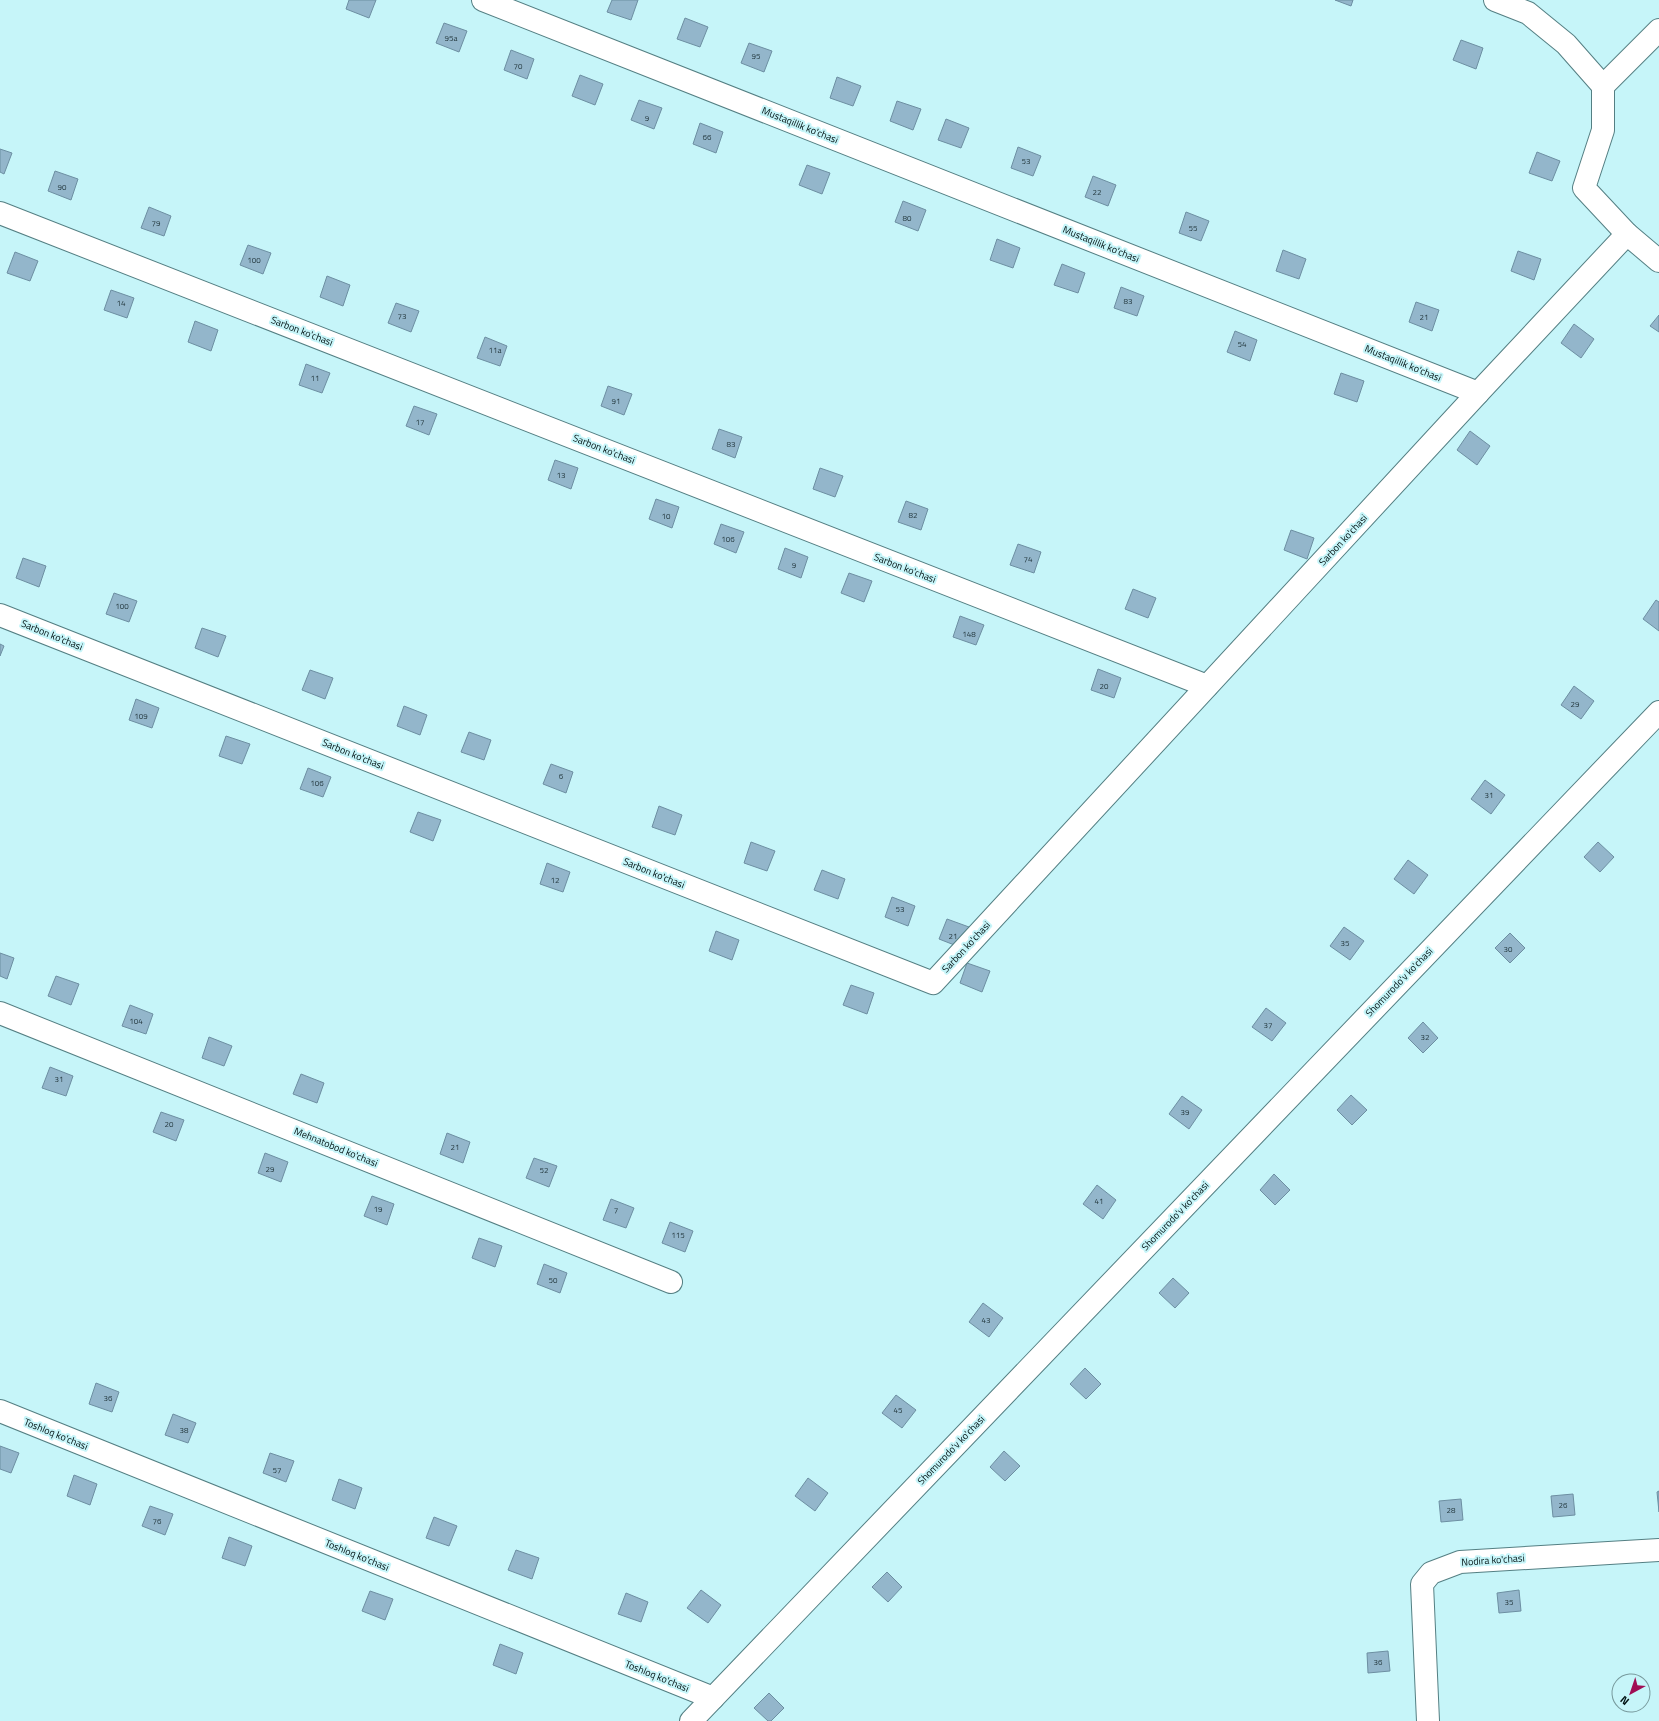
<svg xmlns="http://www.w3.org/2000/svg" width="1659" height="1721" font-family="'Titillium Web',sans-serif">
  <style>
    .building { fill: #93b6cb; stroke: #6d8fa2 }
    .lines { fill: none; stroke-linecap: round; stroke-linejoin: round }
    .minor-casing { stroke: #547f83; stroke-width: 24 }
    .minor { stroke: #fff; stroke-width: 22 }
    .labels { text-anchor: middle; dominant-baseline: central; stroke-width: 4; stroke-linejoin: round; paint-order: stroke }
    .number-label { font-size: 8px; fill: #263b41 }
    .street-label { font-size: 10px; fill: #021213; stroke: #c6f5f9 }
  </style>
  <rect width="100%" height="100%" fill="#c6f5f9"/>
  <g class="building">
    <polygon points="349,0 376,0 369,18 346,9"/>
    <polygon points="612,0 638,0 631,20 607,12"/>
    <polygon points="1335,0 1353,0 1351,6"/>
    <polygon points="685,18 708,27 700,47 677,39"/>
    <polygon points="444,23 467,31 459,52 436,43"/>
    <polygon points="1461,40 1483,48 1476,69 1453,60"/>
    <polygon points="749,43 772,51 764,72 741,63"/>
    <polygon points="511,50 534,59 527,79 504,70"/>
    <polygon points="580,75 603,84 595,105 572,96"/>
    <polygon points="837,77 861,86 853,106 830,98"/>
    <polygon points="639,100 662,108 654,129 631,120"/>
    <polygon points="897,101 921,109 913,130 890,121"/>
    <polygon points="946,119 969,128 961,148 938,140"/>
    <polygon points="700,123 723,132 716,153 693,144"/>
    <polygon points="1018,147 1041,156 1033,176 1011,168"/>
    <polygon points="0,149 12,153 4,174 0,172"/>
    <polygon points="1537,152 1560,161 1552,181 1529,173"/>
    <polygon points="807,165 830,173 822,194 799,185"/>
    <polygon points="55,171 78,179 71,200 48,191"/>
    <polygon points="1093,176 1116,185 1108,206 1085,197"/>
    <polygon points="903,201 926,210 918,231 895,222"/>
    <polygon points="149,207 171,216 164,236 141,228"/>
    <polygon points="1186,212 1209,221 1201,241 1179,233"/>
    <polygon points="997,239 1020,248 1013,268 990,260"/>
    <polygon points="248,245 271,253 263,274 240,265"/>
    <polygon points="1283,250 1306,259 1299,279 1276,271"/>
    <polygon points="1518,251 1541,259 1534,280 1511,271"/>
    <polygon points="15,252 38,261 30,281 7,273"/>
    <polygon points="1062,264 1085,273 1078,293 1054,285"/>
    <polygon points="327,276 350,285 343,306 320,297"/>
    <polygon points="1121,287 1144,296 1137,316 1114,308"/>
    <polygon points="111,290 134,298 127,318 104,310"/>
    <polygon points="1416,302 1439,310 1432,331 1409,322"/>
    <polygon points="396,303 419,311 411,332 388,323"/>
    <polygon points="1659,315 1659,332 1650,326"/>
    <polygon points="195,321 218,330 211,351 188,342"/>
    <polygon points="1574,324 1594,339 1581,358 1561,343"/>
    <polygon points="1235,331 1257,340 1250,361 1227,352"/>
    <polygon points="485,337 507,346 500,366 477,358"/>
    <polygon points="306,364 330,373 322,393 299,385"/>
    <polygon points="1341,373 1364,381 1357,402 1334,394"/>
    <polygon points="608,386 632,394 624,415 601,406"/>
    <polygon points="414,406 437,414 429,435 406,426"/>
    <polygon points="719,429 742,437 735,458 712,449"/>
    <polygon points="1470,431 1490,446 1477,465 1457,450"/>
    <polygon points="555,460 578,468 571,489 548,480"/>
    <polygon points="820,468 843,476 835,497 813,489"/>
    <polygon points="656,499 679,507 672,528 649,519"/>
    <polygon points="906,501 928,509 921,530 898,522"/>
    <polygon points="721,524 744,532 736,553 714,544"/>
    <polygon points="1291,530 1314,538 1307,559 1284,550"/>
    <polygon points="1018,544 1041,552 1034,573 1010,565"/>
    <polygon points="785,548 808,557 801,578 778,569"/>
    <polygon points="23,558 46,566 39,587 16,578"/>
    <polygon points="849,573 872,581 864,602 841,593"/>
    <polygon points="1133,589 1156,598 1148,618 1125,609"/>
    <polygon points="114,593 137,601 129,622 106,614"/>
    <polygon points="1656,600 1659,602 1659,631 1643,619"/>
    <polygon points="960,616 984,625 976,645 953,637"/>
    <polygon points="202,628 226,636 218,657 195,648"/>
    <polygon points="0,644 4,646 0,656"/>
    <polygon points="1098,669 1121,678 1114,698 1091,690"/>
    <polygon points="310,670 333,678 325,699 302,690"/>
    <polygon points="1574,686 1594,701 1581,719 1561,705"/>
    <polygon points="136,699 159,708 152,728 129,720"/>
    <polygon points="404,706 427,715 420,735 397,726"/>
    <polygon points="469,732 491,740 484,760 461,752"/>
    <polygon points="226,736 250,744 242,764 219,756"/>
    <polygon points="551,764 573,772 566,793 543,784"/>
    <polygon points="308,768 331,777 323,797 300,789"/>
    <polygon points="1485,780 1505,795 1491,814 1471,799"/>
    <polygon points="659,806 682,815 675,835 652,827"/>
    <polygon points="418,812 441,820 433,841 410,832"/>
    <polygon points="751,842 775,851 767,871 744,863"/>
    <polygon points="1598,842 1614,857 1600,872 1584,857"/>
    <polygon points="1408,860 1428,875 1414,894 1394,879"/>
    <polygon points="547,863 570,872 563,892 540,884"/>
    <polygon points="822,870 845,879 838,899 814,890"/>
    <polygon points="892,897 915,906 908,926 885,917"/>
    <polygon points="947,919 969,927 962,948 939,939"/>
    <polygon points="1344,927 1364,941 1350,960 1330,946"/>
    <polygon points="716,931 739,940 732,960 709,951"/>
    <polygon points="1510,933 1525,948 1510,963 1495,948"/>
    <polygon points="0,953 14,958 7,979 0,976"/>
    <polygon points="967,963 990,971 982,992 960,983"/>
    <polygon points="56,976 79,984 71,1005 48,996"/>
    <polygon points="851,985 874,993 867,1014 843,1005"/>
    <polygon points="130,1005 153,1014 146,1034 122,1026"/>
    <polygon points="1266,1008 1286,1023 1272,1041 1252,1027"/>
    <polygon points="1423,1022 1438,1038 1423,1053 1408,1038"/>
    <polygon points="209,1037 232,1046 224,1066 202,1058"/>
    <polygon points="50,1067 73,1076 66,1096 42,1088"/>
    <polygon points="301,1074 324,1083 317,1103 293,1094"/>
    <polygon points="1351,1095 1367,1110 1352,1125 1337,1110"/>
    <polygon points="1182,1096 1202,1110 1189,1129 1169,1114"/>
    <polygon points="161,1112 184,1120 176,1141 153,1132"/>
    <polygon points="447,1133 470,1142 463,1163 440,1154"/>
    <polygon points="265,1153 288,1162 281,1182 258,1173"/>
    <polygon points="534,1158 557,1166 549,1187 526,1178"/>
    <polygon points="1274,1174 1290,1190 1275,1205 1260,1190"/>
    <polygon points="1097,1185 1116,1200 1103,1219 1083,1204"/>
    <polygon points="372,1196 394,1204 387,1225 364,1216"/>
    <polygon points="611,1199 634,1208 626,1228 603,1220"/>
    <polygon points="670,1222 693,1231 685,1252 662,1243"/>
    <polygon points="479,1238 502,1246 495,1267 472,1258"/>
    <polygon points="544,1264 567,1273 560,1293 537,1284"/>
    <polygon points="1173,1278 1189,1293 1175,1308 1159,1293"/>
    <polygon points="983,1303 1003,1318 989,1337 969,1322"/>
    <polygon points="1085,1368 1101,1384 1086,1399 1070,1384"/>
    <polygon points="96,1383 119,1392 112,1412 89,1404"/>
    <polygon points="896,1395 916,1410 902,1428 882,1413"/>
    <polygon points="173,1414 196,1423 188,1443 165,1435"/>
    <polygon points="0,1446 19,1453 11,1473 0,1469"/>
    <polygon points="1004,1451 1020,1466 1005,1481 990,1467"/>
    <polygon points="270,1453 294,1461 286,1482 263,1473"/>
    <polygon points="74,1475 97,1484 90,1505 67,1496"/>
    <polygon points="808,1478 828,1493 815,1511 795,1496"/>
    <polygon points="339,1479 362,1488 355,1509 332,1500"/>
    <polygon points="1659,1491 1659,1512 1657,1492"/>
    <polygon points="1573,1494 1575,1515 1553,1517 1551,1496"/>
    <polygon points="1461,1499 1463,1520 1441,1522 1439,1501"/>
    <polygon points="150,1506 173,1514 165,1535 142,1526"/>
    <polygon points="434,1517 457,1526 449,1546 426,1538"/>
    <polygon points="229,1537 252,1546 245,1566 222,1558"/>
    <polygon points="516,1550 539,1558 532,1579 508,1570"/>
    <polygon points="887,1572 902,1587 888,1602 872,1587"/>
    <polygon points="701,1590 721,1605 708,1623 687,1608"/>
    <polygon points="1519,1590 1521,1611 1499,1613 1497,1593"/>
    <polygon points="370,1591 393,1599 385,1620 362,1611"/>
    <polygon points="626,1593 648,1602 641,1622 618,1614"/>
    <polygon points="500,1644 523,1653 516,1674 493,1665"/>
    <polygon points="1388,1651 1390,1671 1368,1673 1367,1653"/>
    <polygon points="769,1693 784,1708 771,1721 768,1721 754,1708"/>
  </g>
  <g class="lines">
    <g class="minor-casing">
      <g id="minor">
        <polyline points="483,0 1478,393 1627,234 1659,261"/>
        <polyline points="1495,0 1528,13 1566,44 1603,86"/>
        <polyline points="0,213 1207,686"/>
        <polyline points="1627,234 1584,188 1603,130 1603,86 1659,30"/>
        <polyline points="0,615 933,983 1478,393"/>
        <polyline points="0,1013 671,1282"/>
        <polyline points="0,1411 713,1698"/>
        <polyline points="691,1721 1659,712"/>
        <polyline points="1428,1721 1422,1584 1431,1573 1460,1562 1659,1550"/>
      </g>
    </g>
    <use href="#minor" class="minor"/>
  </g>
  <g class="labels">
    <g class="number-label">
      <text x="451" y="38">95a</text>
      <text x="756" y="56">95</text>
      <text x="518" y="66">70</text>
      <text x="647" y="118">9</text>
      <text x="707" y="137">66</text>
      <text x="1026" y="161">53</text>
      <text x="62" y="187">90</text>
      <text x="1097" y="192">22</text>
      <text x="907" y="218">80</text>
      <text x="156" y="223">79</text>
      <text x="1193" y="228">55</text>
      <text x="254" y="260">100</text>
      <text x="1128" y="301">83</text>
      <text x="121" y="303">14</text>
      <text x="402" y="316">73</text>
      <text x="1424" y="317">21</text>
      <text x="1242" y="344">54</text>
      <text x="495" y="350">11a</text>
      <text x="315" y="378">11</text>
      <text x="616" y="401">91</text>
      <text x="420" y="422">17</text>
      <text x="731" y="444">83</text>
      <text x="561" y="475">13</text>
      <text x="913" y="515">82</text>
      <text x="666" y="516">10</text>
      <text x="728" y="539">106</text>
      <text x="1028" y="559">74</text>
      <text x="794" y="565">9</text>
      <text x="122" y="606">100</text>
      <text x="969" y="634">148</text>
      <text x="1104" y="686">20</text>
      <text x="1575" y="704">29</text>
      <text x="141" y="716">109</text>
      <text x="561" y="776">6</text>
      <text x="317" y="783">106</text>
      <text x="1489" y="795">31</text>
      <text x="555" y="880">12</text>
      <text x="900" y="909">53</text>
      <text x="953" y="936">21</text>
      <text x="1345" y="943">35</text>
      <text x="1508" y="949">30</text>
      <text x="136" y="1021">104</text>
      <text x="1268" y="1025">37</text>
      <text x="1425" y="1037">32</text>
      <text x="59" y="1079">31</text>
      <text x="1185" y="1112">39</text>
      <text x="169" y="1124">20</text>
      <text x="455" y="1147">21</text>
      <text x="270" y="1169">29</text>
      <text x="544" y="1170">52</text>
      <text x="1099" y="1201">41</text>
      <text x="378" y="1209">19</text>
      <text x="616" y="1210">7</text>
      <text x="678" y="1235">115</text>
      <text x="553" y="1280">50</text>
      <text x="986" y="1320">43</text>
      <text x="108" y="1398">36</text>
      <text x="898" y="1410">45</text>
      <text x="184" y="1430">38</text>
      <text x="277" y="1470">57</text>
      <text x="1563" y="1505">26</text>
      <text x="1451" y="1510">28</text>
      <text x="157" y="1521">76</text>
      <text x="1509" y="1602">35</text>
      <text x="1378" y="1662">36</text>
    </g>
    <g class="street-label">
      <text transform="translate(800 125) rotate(22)">Mustaqillik ko'chasi</text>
      <text transform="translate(1101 244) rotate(22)">Mustaqillik ko'chasi</text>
      <text transform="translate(302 331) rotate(21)">Sarbon ko'chasi</text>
      <text transform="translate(1403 363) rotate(22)">Mustaqillik ko'chasi</text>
      <text transform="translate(604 449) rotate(21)">Sarbon ko'chasi</text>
      <text transform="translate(1343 540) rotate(-47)">Sarbon ko'chasi</text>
      <text transform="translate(905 568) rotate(21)">Sarbon ko'chasi</text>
      <text transform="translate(52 635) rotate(22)">Sarbon ko'chasi</text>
      <text transform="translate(353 754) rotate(22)">Sarbon ko'chasi</text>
      <text transform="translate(654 873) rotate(22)">Sarbon ko'chasi</text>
      <text transform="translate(966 947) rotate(-47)">Sarbon ko'chasi</text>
      <text transform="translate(1399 982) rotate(-46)">Shomurodo'v ko'chasi</text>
      <text transform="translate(336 1147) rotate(22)">Mehnatobod ko'chasi</text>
      <text transform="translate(1175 1216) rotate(-46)">Shomurodo'v ko'chasi</text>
      <text transform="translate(56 1434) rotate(22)">Toshloq ko'chasi</text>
      <text transform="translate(951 1450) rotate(-46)">Shomurodo'v ko'chasi</text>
      <text transform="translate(357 1555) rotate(22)">Toshloq ko'chasi</text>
      <text transform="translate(1493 1560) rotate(-4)">Nodira ko'chasi</text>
      <text transform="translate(657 1676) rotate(22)">Toshloq ko'chasi</text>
    </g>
  </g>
  <g transform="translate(1631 1693) rotate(220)"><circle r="19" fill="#c6f5f9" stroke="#789a9d"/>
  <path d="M0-3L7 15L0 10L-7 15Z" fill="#a00d54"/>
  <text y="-6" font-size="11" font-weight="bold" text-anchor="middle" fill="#021213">N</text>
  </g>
</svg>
